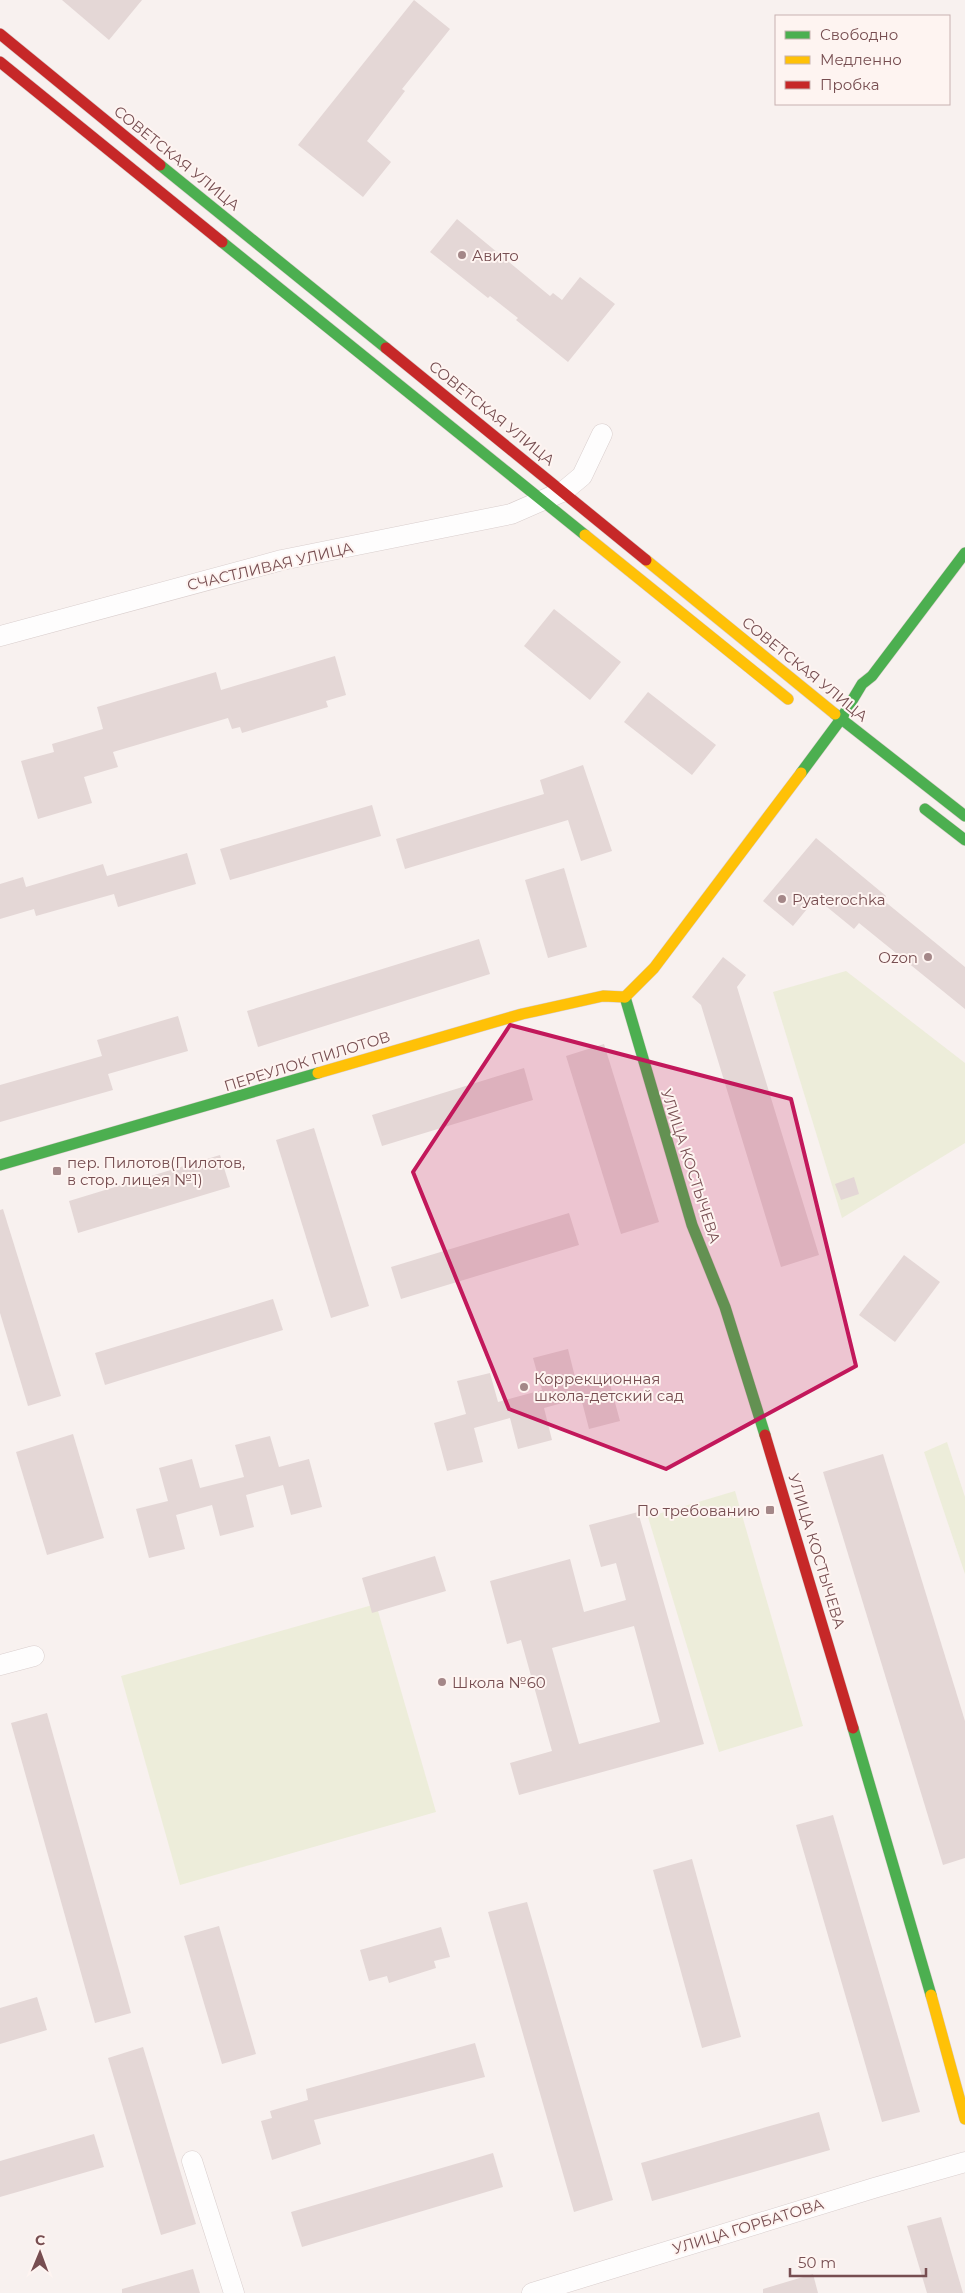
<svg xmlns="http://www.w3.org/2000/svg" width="965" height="2293" font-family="Montserrat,sans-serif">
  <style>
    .green { fill: #ededda }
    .building { fill: #e4d7d6; fill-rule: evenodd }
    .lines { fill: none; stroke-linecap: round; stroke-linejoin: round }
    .street-casing { stroke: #d9cecd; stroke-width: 21 }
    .fast-casing { stroke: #d8cccb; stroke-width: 12 }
    .slow-casing { stroke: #d8cccb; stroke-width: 12 }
    .jam-casing { stroke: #d8cccb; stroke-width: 12 }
    .street { stroke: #fefdfd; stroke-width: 20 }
    .fast { stroke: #4caf50; stroke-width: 11 }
    .slow { stroke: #ffc107; stroke-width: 11 }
    .jam { stroke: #c62828; stroke-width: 11 }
    .marked { fill: #c2185b; fill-opacity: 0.2; stroke: #c2185b; stroke-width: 4; stroke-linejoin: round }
    .poi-dot { fill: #a48788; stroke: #fef4f1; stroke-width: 2 }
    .labels { text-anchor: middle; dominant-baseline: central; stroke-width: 4; stroke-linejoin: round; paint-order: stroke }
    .street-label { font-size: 15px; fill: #774e51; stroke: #fef4f1 }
    .poi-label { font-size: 15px; fill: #774e51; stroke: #fef4f1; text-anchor: start }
  </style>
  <rect width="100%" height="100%" fill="#f8f1ef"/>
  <g class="green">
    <polygon points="846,971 965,1063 965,1143 842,1218 773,992"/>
    <polygon points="947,1442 965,1497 965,1574 924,1452"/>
    <polygon points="735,1491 803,1726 719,1752 648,1517"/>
    <polygon points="376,1604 436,1812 180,1885 121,1676"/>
  </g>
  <g class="building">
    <polygon points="62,0 142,0 109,40"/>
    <polygon points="414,0 450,29 402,89 405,91 367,141 391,162 363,197 298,145"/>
    <polygon points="457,219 550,296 553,293 562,300 580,277 615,304 568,362 516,320 518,318 490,296 488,298 430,252"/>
    <polygon points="554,609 621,662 590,700 524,646"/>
    <polygon points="335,656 346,695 326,701 328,707 242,733 240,727 232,729 228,718 113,752 118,767 84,777 92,803 38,819 21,761 54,752 52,744 103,729 97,707 216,672 221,690"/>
    <polygon points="648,692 716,745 692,775 624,722"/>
    <polygon points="583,765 612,851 581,861 568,820 405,869 396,839 544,794 540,780"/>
    <polygon points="372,805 381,836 230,880 220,849"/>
    <polygon points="816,838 886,896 883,900 965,967 965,1009 859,923 854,929 816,898 793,926 763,901"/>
    <polygon points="187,853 196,884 118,907 114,894 36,916 34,909 0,919 0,884 23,877 26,887 103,864 107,876"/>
    <polygon points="564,868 587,947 548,958 525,880"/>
    <polygon points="479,939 490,974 258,1047 247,1011"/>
    <polygon points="723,957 746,975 737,987 819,1255 781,1267 701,1005 692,997"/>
    <polygon points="178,1016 188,1051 108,1074 113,1090 0,1122 0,1085 102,1056 97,1040"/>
    <polygon points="604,1044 659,1222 621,1234 566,1056"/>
    <polygon points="524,1068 533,1100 382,1146 372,1115"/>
    <polygon points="314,1128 369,1306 331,1318 276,1140"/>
    <polygon points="220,1155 230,1187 78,1233 69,1201"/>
    <polygon points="854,1177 859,1194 841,1200 835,1184"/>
    <polygon points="3,1209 61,1396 28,1406 0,1313 0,1210"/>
    <polygon points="569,1213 579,1245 401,1299 391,1267"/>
    <polygon points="904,1255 940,1282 895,1342 859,1315"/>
    <polygon points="273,1299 283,1330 105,1385 95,1353"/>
    <polygon points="568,1349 576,1381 607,1373 620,1421 589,1429 581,1398 544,1408 552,1440 518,1449 510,1418 474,1428 483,1462 447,1471 434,1423 466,1414 457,1381 490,1373 498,1402 542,1390 533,1358"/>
    <polygon points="73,1434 104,1538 47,1555 16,1452"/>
    <polygon points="270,1436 279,1467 309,1459 322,1507 291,1515 283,1485 246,1495 254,1527 220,1536 212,1505 176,1515 185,1549 149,1558 136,1509 168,1501 159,1468 192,1459 200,1488 244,1477 235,1445"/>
    <polygon points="883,1454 965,1721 965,1858 943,1865 823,1472"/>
    <path d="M638,1512L704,1744L519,1795L510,1763L552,1751L521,1640L507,1644L490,1581L570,1559L584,1612L626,1600L616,1563L601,1567L589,1525ZM634,1626L660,1722L579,1744L552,1648Z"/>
    <polygon points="435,1556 446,1591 372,1613 362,1578"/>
    <polygon points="47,1713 131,2013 95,2023 11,1723"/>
    <polygon points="833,1815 920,2112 882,2122 796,1825"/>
    <polygon points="692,1859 741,2037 702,2048 653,1870"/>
    <polygon points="527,1902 613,2200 574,2212 488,1912"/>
    <polygon points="219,1926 256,2054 222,2064 184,1936"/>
    <polygon points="441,1927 450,1957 434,1961 436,1968 389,1983 387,1976 369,1981 360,1950"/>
    <polygon points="37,1997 47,2030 0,2044 0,2008"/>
    <polygon points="475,2043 485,2077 314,2120 321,2144 272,2160 261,2121 272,2118 270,2111 308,2100 306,2089"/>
    <polygon points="143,2047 196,2224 161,2235 108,2058"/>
    <polygon points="819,2112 830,2150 652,2201 641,2163"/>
    <polygon points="94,2134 104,2167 0,2197 0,2161"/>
    <polygon points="493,2153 503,2187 302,2247 291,2212"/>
    <polygon points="941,2217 963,2293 927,2293 907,2226"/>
    <polygon points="193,2269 200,2293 122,2293 122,2289"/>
    <polygon points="813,2274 818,2293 763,2293 763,2289"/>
  </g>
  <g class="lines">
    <g class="street-casing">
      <g id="street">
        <polyline points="0,636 282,560 511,514 564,491 582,476 602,434"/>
        <polyline points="0,1665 34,1656"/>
        <polyline points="192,2161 234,2293"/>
        <polyline points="532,2293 874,2188 965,2162"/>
      </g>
    </g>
    <g class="fast-casing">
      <g id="fast">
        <polyline points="160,165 386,348"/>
        <polyline points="222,242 585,535"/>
        <polyline points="835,714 965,816"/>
        <polyline points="801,773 841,719 862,684 872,676 965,553"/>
        <polyline points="925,809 965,840"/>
        <polyline points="625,997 692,1225 725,1307 765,1435"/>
        <polyline points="0,1165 318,1073"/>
        <polyline points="853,1728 931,1995"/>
      </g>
    </g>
    <g class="slow-casing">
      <g id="slow">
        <polyline points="585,535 788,699"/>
        <polyline points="646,560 835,714"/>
        <polyline points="625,997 654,968 801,773"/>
        <polyline points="318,1073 522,1014 603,996 625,997"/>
        <polyline points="931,1995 965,2119"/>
      </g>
    </g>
    <g class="jam-casing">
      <g id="jam">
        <polyline points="0,34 160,165"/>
        <polyline points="0,62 222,242"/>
        <polyline points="386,348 646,560"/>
        <polyline points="765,1435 853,1728"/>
      </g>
    </g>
    <use href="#street" class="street"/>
    <use href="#fast" class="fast"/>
    <use href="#slow" class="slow"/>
    <use href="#jam" class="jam"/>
  </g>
  <path class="marked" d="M510,1025L791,1099L856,1366L666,1469L509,1409L413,1172Z"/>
  <g class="poi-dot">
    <circle cx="462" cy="255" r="5"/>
    <circle cx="782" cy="899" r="5"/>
    <circle cx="928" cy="957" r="5"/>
    <rect x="52" y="1166" width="10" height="10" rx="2.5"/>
    <circle cx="524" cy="1387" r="5"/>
    <rect x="765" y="1505" width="10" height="10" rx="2.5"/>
    <circle cx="442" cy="1682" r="5"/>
  </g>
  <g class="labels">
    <g class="street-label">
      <text transform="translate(177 158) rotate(39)">СОВЕТСКАЯ УЛИЦА</text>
      <text transform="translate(492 413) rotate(39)">СОВЕТСКАЯ УЛИЦА</text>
      <text transform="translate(270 566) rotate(-13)">СЧАСТЛИВАЯ УЛИЦА</text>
      <text transform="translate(805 669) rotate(39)">СОВЕТСКАЯ УЛИЦА</text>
      <text transform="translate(307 1061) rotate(-17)">ПЕРЕУЛОК ПИЛОТОВ</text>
      <text transform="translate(691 1166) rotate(72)">УЛИЦА КОСТЫЧЕВА</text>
      <text transform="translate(817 1551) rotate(73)">УЛИЦА КОСТЫЧЕВА</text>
      <text transform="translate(748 2226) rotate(-17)">УЛИЦА ГОРБАТОВА</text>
    </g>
    <g class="poi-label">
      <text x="472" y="255">Авито</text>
      <text x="792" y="899">Pyaterochka</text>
      <text x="918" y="957" text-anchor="end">Ozon</text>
      <text x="67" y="1162">пер. Пилотов(Пилотов,<tspan x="67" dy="17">в стор. лицея №1)</tspan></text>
      <text x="534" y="1378">Коррекционная<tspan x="534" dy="17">школа-детский сад</tspan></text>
      <text x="760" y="1510" text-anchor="end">По требованию</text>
      <text x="452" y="1682">Школа №60</text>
    </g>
  </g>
  <rect x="775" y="15" width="175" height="90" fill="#fef4f1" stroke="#c8b2b1"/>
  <rect x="785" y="31" width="25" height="8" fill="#4caf50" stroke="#c8b2b1"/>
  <text x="820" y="40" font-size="15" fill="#774e51">Свободно</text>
  <rect x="785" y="56" width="25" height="8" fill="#ffc107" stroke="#c8b2b1"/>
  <text x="820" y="65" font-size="15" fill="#774e51">Медленно</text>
  <rect x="785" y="81" width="25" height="8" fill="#c62828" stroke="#c8b2b1"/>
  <text x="820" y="90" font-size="15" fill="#774e51">Пробка</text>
  <g transform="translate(40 2253) rotate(1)" stroke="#fef4f1" stroke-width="4" paint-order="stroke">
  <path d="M0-4L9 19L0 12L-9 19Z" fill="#774e51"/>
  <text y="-8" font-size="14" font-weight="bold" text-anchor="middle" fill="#774e51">С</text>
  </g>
  <path d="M790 2268v8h136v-8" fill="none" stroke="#774e51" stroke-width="2.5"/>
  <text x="798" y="2268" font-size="15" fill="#774e51" stroke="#fef4f1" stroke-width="4" paint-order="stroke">50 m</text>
</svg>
